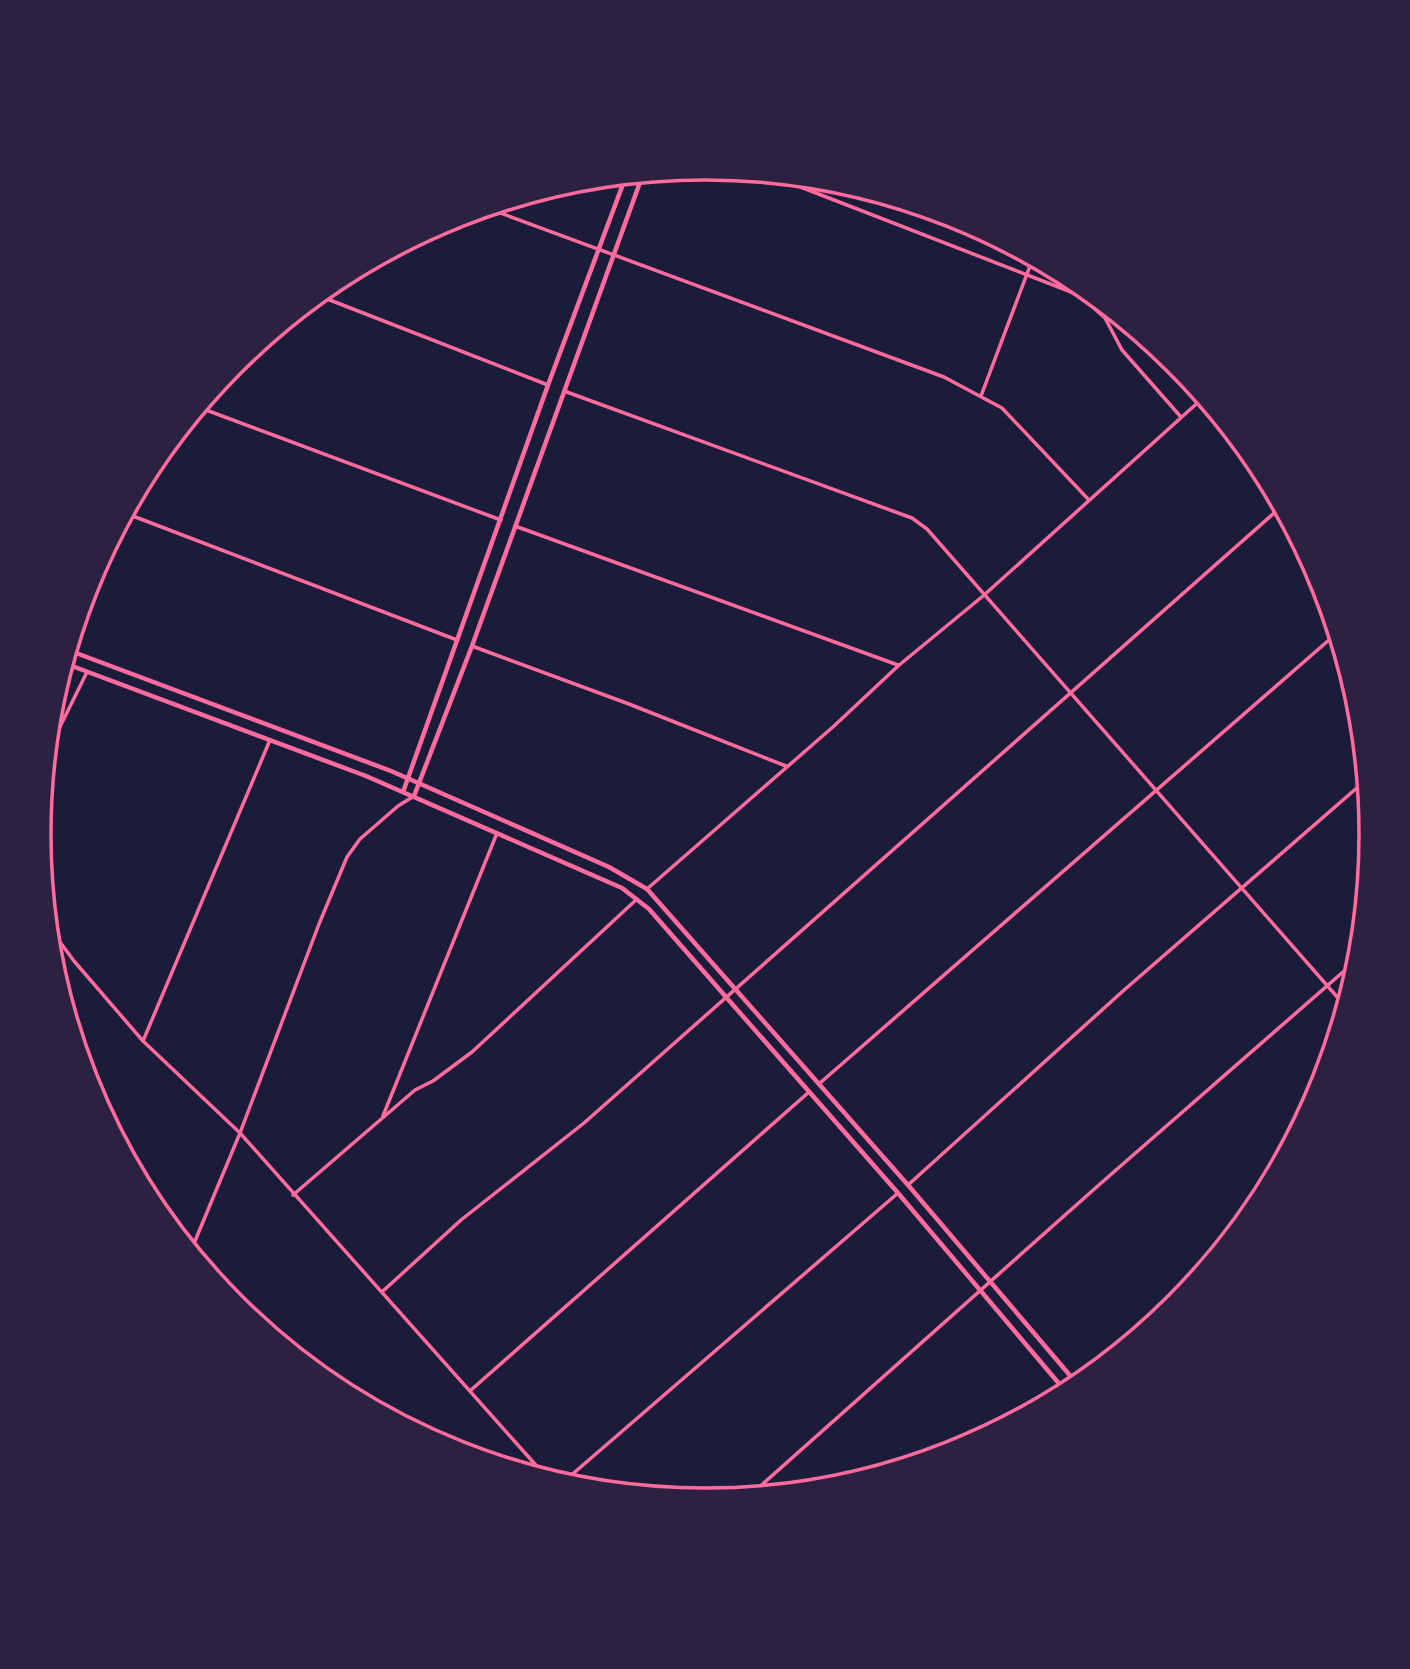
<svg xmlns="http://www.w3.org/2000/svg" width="1410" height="1669" font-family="'Alegreya Sans',sans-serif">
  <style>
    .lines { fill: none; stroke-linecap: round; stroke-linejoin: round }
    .minor { stroke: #ff6b9d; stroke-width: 3.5 }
    .tertiary { stroke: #ff6b9d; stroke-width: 4.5 }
    .rim { fill: none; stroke: #ff6b9d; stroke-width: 3.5 }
  </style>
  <rect width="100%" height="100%" fill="#1b1b3a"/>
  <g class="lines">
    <g class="minor">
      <polyline points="767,174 1079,295 1105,318 1122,350 1181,417"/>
      <polyline points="487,208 944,377 1002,408 1088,499"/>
      <polyline points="317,295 548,385"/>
      <polyline points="564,391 912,518 927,529 1346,1007"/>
      <polyline points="981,396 1033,258"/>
      <polyline points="198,407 501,520"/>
      <polyline points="125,513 457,640"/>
      <polyline points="515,526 898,665"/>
      <polyline points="84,598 94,570"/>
      <polyline points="472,646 629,704 786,766"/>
      <polyline points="47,753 87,672"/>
      <polyline points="647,889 834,726 898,666 983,596 1204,397"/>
      <polyline points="48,926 74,961 143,1041 240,1133 319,924 347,857 360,839 398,806 414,796"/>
      <polyline points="143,1041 270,740"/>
      <polyline points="820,1083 1337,633"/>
      <polyline points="383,1116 497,833"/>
      <polyline points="908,1185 1123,991 1366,780"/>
      <polyline points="293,1195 415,1090 433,1081 472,1052 637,899"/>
      <polyline points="190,1253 240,1133 550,1481"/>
      <polyline points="383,1291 461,1220 584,1123 1282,506"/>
      <polyline points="1075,1381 1220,1252"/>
      <polyline points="471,1390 809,1092"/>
      <polyline points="1053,1400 1065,1391"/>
      <polyline points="561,1484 898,1193"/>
      <polyline points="748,1497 1100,1184 1359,958"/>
    </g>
    <g class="tertiary">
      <polyline points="68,650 391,771 609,867 647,889 908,1185 1079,1386"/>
      <polyline points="64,663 366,776 622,888 649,909 726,997 898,1193 1067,1393"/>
      <polyline points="403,792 548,385 626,176"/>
      <polyline points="414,796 472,646 643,174"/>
    </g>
  </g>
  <path d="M0 0H1410V1669H0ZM51 834a654 654 0 1 1 1308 0a654 654 0 1 1-1308 0Z" fill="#2d2142" fill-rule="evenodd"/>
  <path class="rim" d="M51 834a654 654 0 1 1 1308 0a654 654 0 1 1-1308 0Z"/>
</svg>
